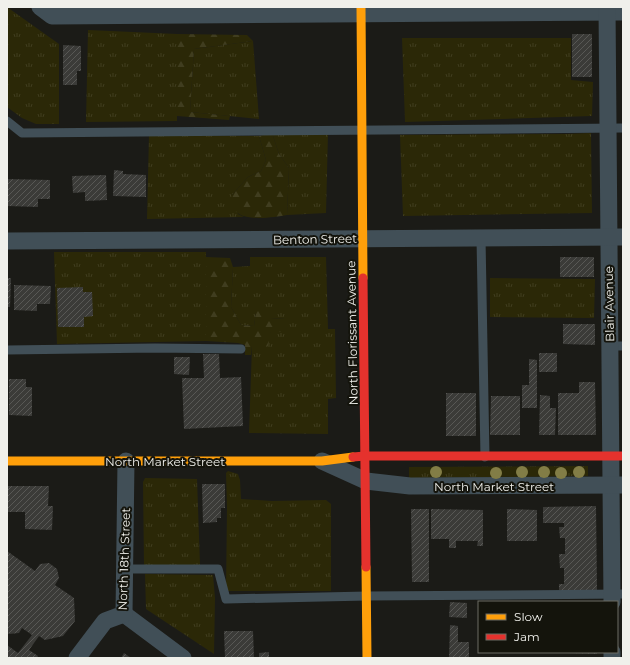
<svg xmlns="http://www.w3.org/2000/svg" width="630" height="665" font-family="Montserrat,sans-serif">
  <style>
    .grass { fill: url(#grass-tufts) }
    .forest { fill: url(#forest-firs) }
    .building { fill: url(#building-hatch) }
    .lines { fill: none; stroke-linecap: round; stroke-linejoin: round }
    .lane { stroke: #414f57; stroke-width: 9 }
    .street { stroke: #414f57; stroke-width: 17 }
    .slow { stroke: #ff9f0a; stroke-width: 9 }
    .jam { stroke: #e5322d; stroke-width: 9 }
    .tree { fill: #827d46 }
    .labels { text-anchor: middle; dominant-baseline: central; stroke-width: 4; stroke-linejoin: round; paint-order: stroke }
    .street-label { font-size: 12px; fill: #f0f0eb; stroke: #14140c }
  </style>
  <defs>
    <pattern id="grass-tufts" width="24" height="20" patternUnits="userSpaceOnUse"><rect width="24" height="20" fill="#2b2807"/><path d="M3 7l-1-3M5 7V3M7 7l1-3M15 17l-1-3M17 17v-4M19 17l1-3" fill="none" stroke="#403d1f"/></pattern>
    <pattern id="forest-firs" width="22" height="20" patternUnits="userSpaceOnUse"><rect width="22" height="20" fill="#2b2807"/><path d="M5 1l3.5 6h-7zM16 11l3.5 6h-7z" fill="#403d1f"/></pattern>
    <pattern id="building-hatch" width="6" height="6" patternUnits="userSpaceOnUse"><rect width="6" height="6" fill="#3b3b38"/><path d="M-1 1l2-2M0 6l6-6M5 7l2-2" fill="none" stroke="#585855"/></pattern>
  </defs>
  <rect width="100%" height="100%" fill="#1b1b17"/>
  <g class="grass">
    <polygon points="7,7 59,44 59,124 36,124 22,118 7,107"/>
    <polygon points="88,30 177,34 177,121 86,122"/>
    <polygon points="402,38 571,38 571,80 593,82 592,116 405,122"/>
    <polygon points="253,41 259,119 190,112 194,49"/>
    <polygon points="272,133 328,133 326,213 287,215 289,168 279,154"/>
    <polygon points="591,133 592,213 403,216 400,135 567,134"/>
    <polygon points="149,135 259,136 266,160 261,171 248,177 232,195 238,214 244,217 147,219"/>
    <polygon points="54,252 206,252 206,341 57,344"/>
    <polygon points="250,257 326,257 328,329 335,329 336,398 328,399 328,434 249,433 252,346 271,332 285,319 269,318 256,312 254,326 241,325 231,307 233,267 250,266"/>
    <polygon points="490,278 595,279 594,318 490,317"/>
    <polygon points="588,466 588,476 409,478 409,467"/>
    <polygon points="228,471 238,474 240,480 241,499 272,501 326,500 331,504 331,591 226,591 227,508 226,473"/>
    <polygon points="145,478 197,479 200,565 144,565 143,482"/>
    <polygon points="145,574 213,575 215,598 214,654 146,609"/>
  </g>
  <g class="forest">
    <polygon points="177,34 247,35 253,41 194,49 190,112 230,116 229,120 177,116"/>
    <path d="M272,133L279,154L289,168L287,215C275,217 250,221 239,214C236,212 233,208 230,205L232,195L248,177L261,171L266,160L259,136Z"/>
    <polygon points="206,257 230,258 233,267 231,307 241,325 254,326 256,311 262,308 270,318 285,319 286,332 271,332 268,346 252,346 251,355 245,355 245,345 238,343 206,341"/>
  </g>
  <g class="building">
    <rect x="572" y="34" width="20" height="43"/>
    <polygon points="63,45 81,46 81,71 77,71 77,85 63,85"/>
    <polygon points="114,170 123,171 123,174 146,175 146,197 113,196"/>
    <polygon points="106,175 107,200 85,201 85,192 73,193 72,176"/>
    <polygon points="7,179 50,180 50,199 38,199 38,207 7,206"/>
    <rect x="560" y="257" width="34" height="20"/>
    <polygon points="7,278 11,278 10,307 7,307"/>
    <polygon points="14,285 51,286 50,304 37,304 37,311 14,310"/>
    <polygon points="83,287 83,292 92,292 93,316 84,317 84,327 58,327 57,288"/>
    <polygon points="563,324 595,324 595,345 563,344"/>
    <rect x="539" y="353" width="18" height="19"/>
    <polygon points="203,354 219,354 220,378 241,377 243,426 184,429 182,378 204,378"/>
    <polygon points="174,357 190,357 189,375 174,374"/>
    <polygon points="529,359 537,360 537,408 522,408 522,385 529,385"/>
    <polygon points="9,379 26,379 26,387 32,387 32,416 9,415"/>
    <polygon points="579,382 595,382 596,435 558,435 558,393 579,393"/>
    <rect x="446" y="393" width="30" height="43"/>
    <polygon points="540,395 550,396 550,408 556,408 555,435 539,435"/>
    <polygon points="491,396 520,396 520,435 490,435"/>
    <polygon points="202,484 225,484 225,508 221,508 221,518 217,518 217,522 203,523"/>
    <polygon points="7,486 49,486 48,506 53,506 52,530 25,529 25,512 7,512"/>
    <polygon points="596,506 597,590 559,590 559,584 564,584 564,568 560,568 559,554 565,554 565,538 560,538 559,527 564,527 564,523 543,523 543,507"/>
    <polygon points="411,509 429,509 429,582 412,582"/>
    <polygon points="431,509 483,510 483,546 477,546 478,541 456,541 456,548 449,548 449,539 431,539"/>
    <polygon points="507,509 537,510 537,541 507,541"/>
    <polygon points="7,551 35,571 40,564 49,563 57,569 59,578 55,585 74,598 75,621 63,636 45,640 39,636 29,650 38,656 37,658 7,658 7,645 18,653 32,635 22,628 19,633 9,634 7,632"/>
    <polygon points="450,602 467,603 467,618 449,617"/>
    <polygon points="450,625 458,626 458,642 469,642 469,658 449,658"/>
    <polygon points="224,631 253,631 254,658 225,658"/>
    <polygon points="269,652 269,658 259,658 259,653"/>
    <polygon points="568,652 597,652 597,654 568,653"/>
    <polygon points="124,653 131,658 121,658"/>
  </g>
  <g class="lines">
    <g class="lane">
      <polyline points="7,121 22,133 623,128"/>
      <polyline points="481,238 485,457"/>
      <polyline points="610,346 623,346"/>
      <polyline points="7,350 155,348 241,349"/>
      <polyline points="125,569 218,569 226,599 367,596 623,594"/>
    </g>
    <g class="street">
      <polyline points="40,7 52,16 623,12"/>
      <polyline points="607,7 612,602"/>
      <polyline points="7,241 623,237"/>
      <polyline points="322,461 366,481 410,486 623,485"/>
      <polyline points="124,614 183,658"/>
      <polyline points="612,652 612,658"/>
      <polyline points="77,658 105,621 124,614 126,461"/>
    </g>
    <g class="slow">
      <polyline points="361,7 363,278"/>
      <polyline points="7,461 322,461 353,457"/>
      <polyline points="366,567 367,658"/>
    </g>
    <g class="jam">
      <polyline points="363,278 366,567"/>
      <polyline points="353,457 365,456 623,456"/>
    </g>
  </g>
  <g class="tree">
    <circle cx="436" cy="472" r="6"/>
    <circle cx="522" cy="472" r="6"/>
    <circle cx="544" cy="472" r="6"/>
    <circle cx="579" cy="472" r="6"/>
    <circle cx="496" cy="473" r="6"/>
    <circle cx="561" cy="473" r="6"/>
  </g>
  <g class="labels">
    <g class="street-label">
      <text transform="translate(315 239) rotate(-1)">Benton Street</text>
      <text transform="translate(609 304) rotate(-91)">Blair Avenue</text>
      <text transform="translate(352 333) rotate(-91)">North Florissant Avenue</text>
      <text x="165" y="461">North Market Street</text>
      <text x="494" y="486">North Market Street</text>
      <text transform="translate(124 559) rotate(-88)">North 18th Street</text>
    </g>
  </g>
  <rect width="630" height="665" fill="none" stroke="#f0f0eb" stroke-width="16"/>
  <rect x="478" y="601" width="140" height="52" fill="#14140c" stroke="#6c6c65"/>
  <rect x="486" y="614" width="20" height="6" fill="#ff9f0a" stroke="#6c6c65"/>
  <text x="514" y="621" font-size="12" fill="#f0f0eb">Slow</text>
  <rect x="486" y="634" width="20" height="6" fill="#e5322d" stroke="#6c6c65"/>
  <text x="514" y="641" font-size="12" fill="#f0f0eb">Jam</text>
</svg>
